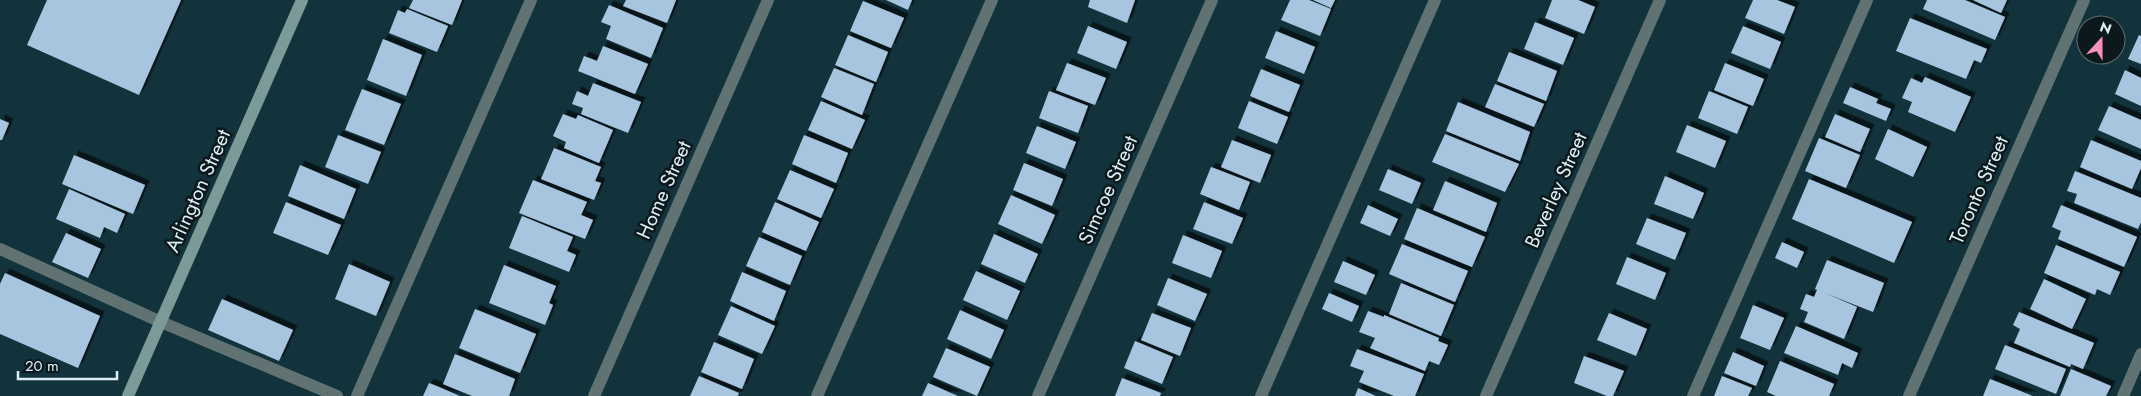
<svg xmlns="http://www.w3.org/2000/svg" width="2141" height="396" font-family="Jost,sans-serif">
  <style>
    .building { fill: #a8c5e0; filter: url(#shadow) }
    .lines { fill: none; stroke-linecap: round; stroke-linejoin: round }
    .service { stroke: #607372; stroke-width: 12 }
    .minor { stroke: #607372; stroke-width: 12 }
    .secondary { stroke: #7b9a98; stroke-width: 12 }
    .labels { text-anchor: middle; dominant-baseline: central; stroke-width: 5; stroke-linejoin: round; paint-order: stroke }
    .street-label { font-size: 20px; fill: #dceef4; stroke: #0b191d }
  </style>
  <defs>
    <filter id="shadow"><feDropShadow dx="4.5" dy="-4.5" stdDeviation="0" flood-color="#0009"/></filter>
  </defs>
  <rect width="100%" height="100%" fill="#12333c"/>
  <g class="building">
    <polygon points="47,0 181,0 139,95 27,45"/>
    <polygon points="413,0 462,0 452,25 409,8"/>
    <polygon points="626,0 676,0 667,23 623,6"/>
    <polygon points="886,0 912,0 908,10"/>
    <polygon points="1090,0 1135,0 1127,23 1088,7"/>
    <polygon points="1290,0 1309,0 1331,9 1320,36 1281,20"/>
    <polygon points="1313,0 1335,0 1331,8"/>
    <polygon points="1552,0 1578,0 1595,7 1584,34 1545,18"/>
    <polygon points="1753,0 1777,0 1795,7 1784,34 1745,18"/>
    <polygon points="1927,0 1965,0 2005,17 1995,40 1923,9"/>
    <polygon points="1973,0 2007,0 2001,13"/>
    <polygon points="863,1 904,18 891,48 850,31"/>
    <polygon points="609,5 663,28 651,58 606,39 611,26 601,22"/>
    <polygon points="407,9 448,26 437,52 389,33 398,10 405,13"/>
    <polygon points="1910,18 1987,49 1981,63 1974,60 1966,79 1896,51"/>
    <polygon points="1535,22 1574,38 1563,65 1524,49"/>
    <polygon points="1088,26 1127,42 1116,69 1077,53"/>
    <polygon points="1743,26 1781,42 1770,69 1731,53"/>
    <polygon points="1276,31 1315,47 1304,74 1265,58"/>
    <polygon points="848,35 888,52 876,82 835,65"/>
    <polygon points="2139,35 2141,36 2141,64 2128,59"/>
    <polygon points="383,39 422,55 406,96 367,80"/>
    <polygon points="603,46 648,64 635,94 578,71 584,56 597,61"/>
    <polygon points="1509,52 1557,71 1546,101 1497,81"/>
    <polygon points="1067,63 1106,78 1095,105 1056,90"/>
    <polygon points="1725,63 1764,79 1753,106 1714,90"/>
    <polygon points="834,68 874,84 862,115 821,97"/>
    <polygon points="1261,69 1300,85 1289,112 1250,96"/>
    <polygon points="2125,70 2141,78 2141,106 2115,94"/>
    <polygon points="1925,77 1971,97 1955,132 1908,112 1912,102 1902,98 1911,78 1922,83"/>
    <polygon points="593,83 641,102 628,133 581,114 583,108 572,104 577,91 588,96"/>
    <polygon points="1495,84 1544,104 1534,127 1485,107"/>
    <polygon points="1850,87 1878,99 1876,103 1891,109 1886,121 1843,103"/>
    <polygon points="362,89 401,104 384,145 345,130"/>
    <polygon points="1049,91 1088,106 1078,133 1039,118"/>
    <polygon points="1709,91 1748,107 1737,134 1698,118"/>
    <polygon points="821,101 865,120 852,149 808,130"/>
    <polygon points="1249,101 1288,117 1277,144 1238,128"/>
    <polygon points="1458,102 1530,132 1520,161 1446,131"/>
    <polygon points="2109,106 2141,120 2141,149 2098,130"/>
    <polygon points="563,114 576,119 578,115 613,130 599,163 564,148 566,142 553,136"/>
    <polygon points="1835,114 1870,129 1860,152 1825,137"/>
    <polygon points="0,119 9,123 2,140 0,140"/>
    <polygon points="1687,125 1726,141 1715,168 1676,152"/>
    <polygon points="1037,126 1076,142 1065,169 1026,153"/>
    <polygon points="1888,129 1927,147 1913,177 1875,159"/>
    <polygon points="1445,134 1519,164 1505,192 1432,162"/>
    <polygon points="338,135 381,152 368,184 325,167"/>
    <polygon points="804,135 848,153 836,183 792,164"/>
    <polygon points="1819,138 1860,155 1846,188 1805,171"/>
    <polygon points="1232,140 1271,155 1260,183 1221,167"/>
    <polygon points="2091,140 2141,161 2141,168 2132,189 2080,167"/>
    <polygon points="554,148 601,167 595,181 601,183 594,200 541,179"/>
    <polygon points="74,155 145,185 133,214 62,184"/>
    <polygon points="1024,163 1063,179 1052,206 1013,190"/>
    <polygon points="300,165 356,189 344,219 288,196"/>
    <polygon points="1211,167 1250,182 1239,210 1200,194"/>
    <polygon points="1388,169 1421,183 1412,204 1379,190"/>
    <polygon points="790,170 834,189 821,218 777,199"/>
    <polygon points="2075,171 2141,198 2141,222 2138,229 2074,203 2077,194 2067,191"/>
    <polygon points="1665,176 1704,193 1693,219 1654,204"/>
    <polygon points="1809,179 1912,222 1894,263 1792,219"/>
    <polygon points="533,180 587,202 581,215 593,220 585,239 519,213"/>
    <polygon points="1445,181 1497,203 1486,232 1433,210"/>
    <polygon points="69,189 125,214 117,233 104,227 100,238 56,219"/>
    <polygon points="1011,195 1055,215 1042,244 998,224"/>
    <polygon points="286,202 341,225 328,255 273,233"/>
    <polygon points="775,202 819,222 806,251 762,232"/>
    <polygon points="1204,202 1243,218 1232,244 1193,229"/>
    <polygon points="1368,205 1398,219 1390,236 1360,223"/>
    <polygon points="2061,205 2137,237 2124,267 2058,239 2061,231 2052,227"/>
    <polygon points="1417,208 1485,237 1472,267 1404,239"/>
    <polygon points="522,216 573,237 567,251 576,255 569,272 509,248"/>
    <polygon points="1647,218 1686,233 1675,260 1636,244"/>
    <polygon points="66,233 101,249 88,278 52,262"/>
    <polygon points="994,234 1038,254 1025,283 981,264"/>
    <polygon points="1183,235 1222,251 1211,278 1172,263"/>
    <polygon points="759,237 802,256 790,285 746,266"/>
    <polygon points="1782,242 1804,252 1797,268 1775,258"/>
    <polygon points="1402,244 1468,271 1455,302 1389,274"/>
    <polygon points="2056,245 2120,272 2110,295 2097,289 2095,295 2044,273"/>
    <polygon points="1627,257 1666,273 1655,300 1616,284"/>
    <polygon points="1827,260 1884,283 1873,312 1825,293 1857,307 1844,339 1804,322 1808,312 1800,309 1806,294 1814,297 1817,290 1815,289"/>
    <polygon points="1343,261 1375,275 1366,295 1334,282"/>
    <polygon points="349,264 390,282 376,316 335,299"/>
    <polygon points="504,265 556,286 549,303 553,305 545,325 489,303"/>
    <polygon points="976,271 1020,291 1007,320 963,300"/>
    <polygon points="742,272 786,291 774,321 730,301"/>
    <polygon points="5,273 100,316 78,368 0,334 0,284"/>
    <polygon points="1168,278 1207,294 1195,321 1157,305"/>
    <polygon points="2044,279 2086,299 2072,329 2030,309"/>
    <polygon points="1401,283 1454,305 1441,336 1389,314"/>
    <polygon points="1329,293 1359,306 1352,322 1322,309"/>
    <polygon points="222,299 293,330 279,361 208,330"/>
    <polygon points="1753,305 1784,318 1770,350 1740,338"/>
    <polygon points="731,306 775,326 762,354 718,335"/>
    <polygon points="475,309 536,334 520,373 459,348"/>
    <polygon points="960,310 1004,330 991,359 947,339"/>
    <polygon points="1368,311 1384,317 1384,315 1439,338 1438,341 1448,345 1439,365 1429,361 1425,371 1370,348 1375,338 1359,332"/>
    <polygon points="2019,312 2094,343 2083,369 2071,364 2070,367 2014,343 2020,329 2013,325"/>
    <polygon points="1152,313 1191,328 1180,356 1141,340"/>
    <polygon points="1609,313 1647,329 1636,356 1597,340"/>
    <polygon points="1796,326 1858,353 1852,368 1842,363 1838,375 1784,353"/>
    <polygon points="1135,341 1173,357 1162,384 1124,368"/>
    <polygon points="714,342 754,359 742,389 701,372"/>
    <polygon points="2005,345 2066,369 2056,394 1995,369"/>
    <polygon points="946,348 990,367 977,396 933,377"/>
    <polygon points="1357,349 1424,374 1415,396 1394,396 1359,382 1364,371 1350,366"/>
    <polygon points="1733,352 1764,366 1756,386 1724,373"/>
    <polygon points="455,354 515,379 509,396 472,396 443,384"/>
    <polygon points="1584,356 1624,371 1613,396 1607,396 1574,383"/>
    <polygon points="1780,361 1834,384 1829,396 1776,396 1767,392"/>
    <polygon points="2071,369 2111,386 2106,396 2060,396"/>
    <polygon points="699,376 739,393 738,396 690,396"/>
    <polygon points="1722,376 1752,388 1748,396 1714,396"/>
    <polygon points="1122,378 1161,393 1160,396 1115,396"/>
    <polygon points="1990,379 2033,396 1983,396"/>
    <polygon points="429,383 439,387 460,396 423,396"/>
    <polygon points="928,383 958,396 922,396"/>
    <polygon points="1358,388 1376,396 1355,396"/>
  </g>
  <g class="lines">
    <g class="service">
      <polyline points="0,249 161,322 337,396"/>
      <polyline points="357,396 531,0"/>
      <polyline points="817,396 992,0"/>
      <polyline points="1261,396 1435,0"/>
      <polyline points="1693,396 1867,0"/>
      <polyline points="2123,396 2141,354"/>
    </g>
    <g class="minor">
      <polyline points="594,396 768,0"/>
      <polyline points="1038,396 1212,0"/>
      <polyline points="1486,396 1660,0"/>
      <polyline points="1909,396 2084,0"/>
    </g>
    <polyline class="secondary" points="128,396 302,0"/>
  </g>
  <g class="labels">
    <g class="street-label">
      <text transform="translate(664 190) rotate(-66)">Home Street</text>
      <text transform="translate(1108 190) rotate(-66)">Simcoe Street</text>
      <text transform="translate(1556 190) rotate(-66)">Beverley Street</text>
      <text transform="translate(1979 190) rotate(-66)">Toronto Street</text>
      <text transform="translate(198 191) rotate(-66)">Arlington Street</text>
    </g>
  </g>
  <g transform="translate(2101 40) rotate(21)"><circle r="24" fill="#0b191d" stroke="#5f6e73"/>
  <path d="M0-4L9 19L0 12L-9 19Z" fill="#fd8ebf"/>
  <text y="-8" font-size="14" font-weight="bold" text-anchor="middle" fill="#dceef4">N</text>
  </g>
  <path d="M18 371v8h99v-8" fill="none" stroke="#dceef4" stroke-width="2.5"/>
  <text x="25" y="371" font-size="15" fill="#dceef4" stroke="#0b191d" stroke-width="4" paint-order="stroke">20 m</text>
</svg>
